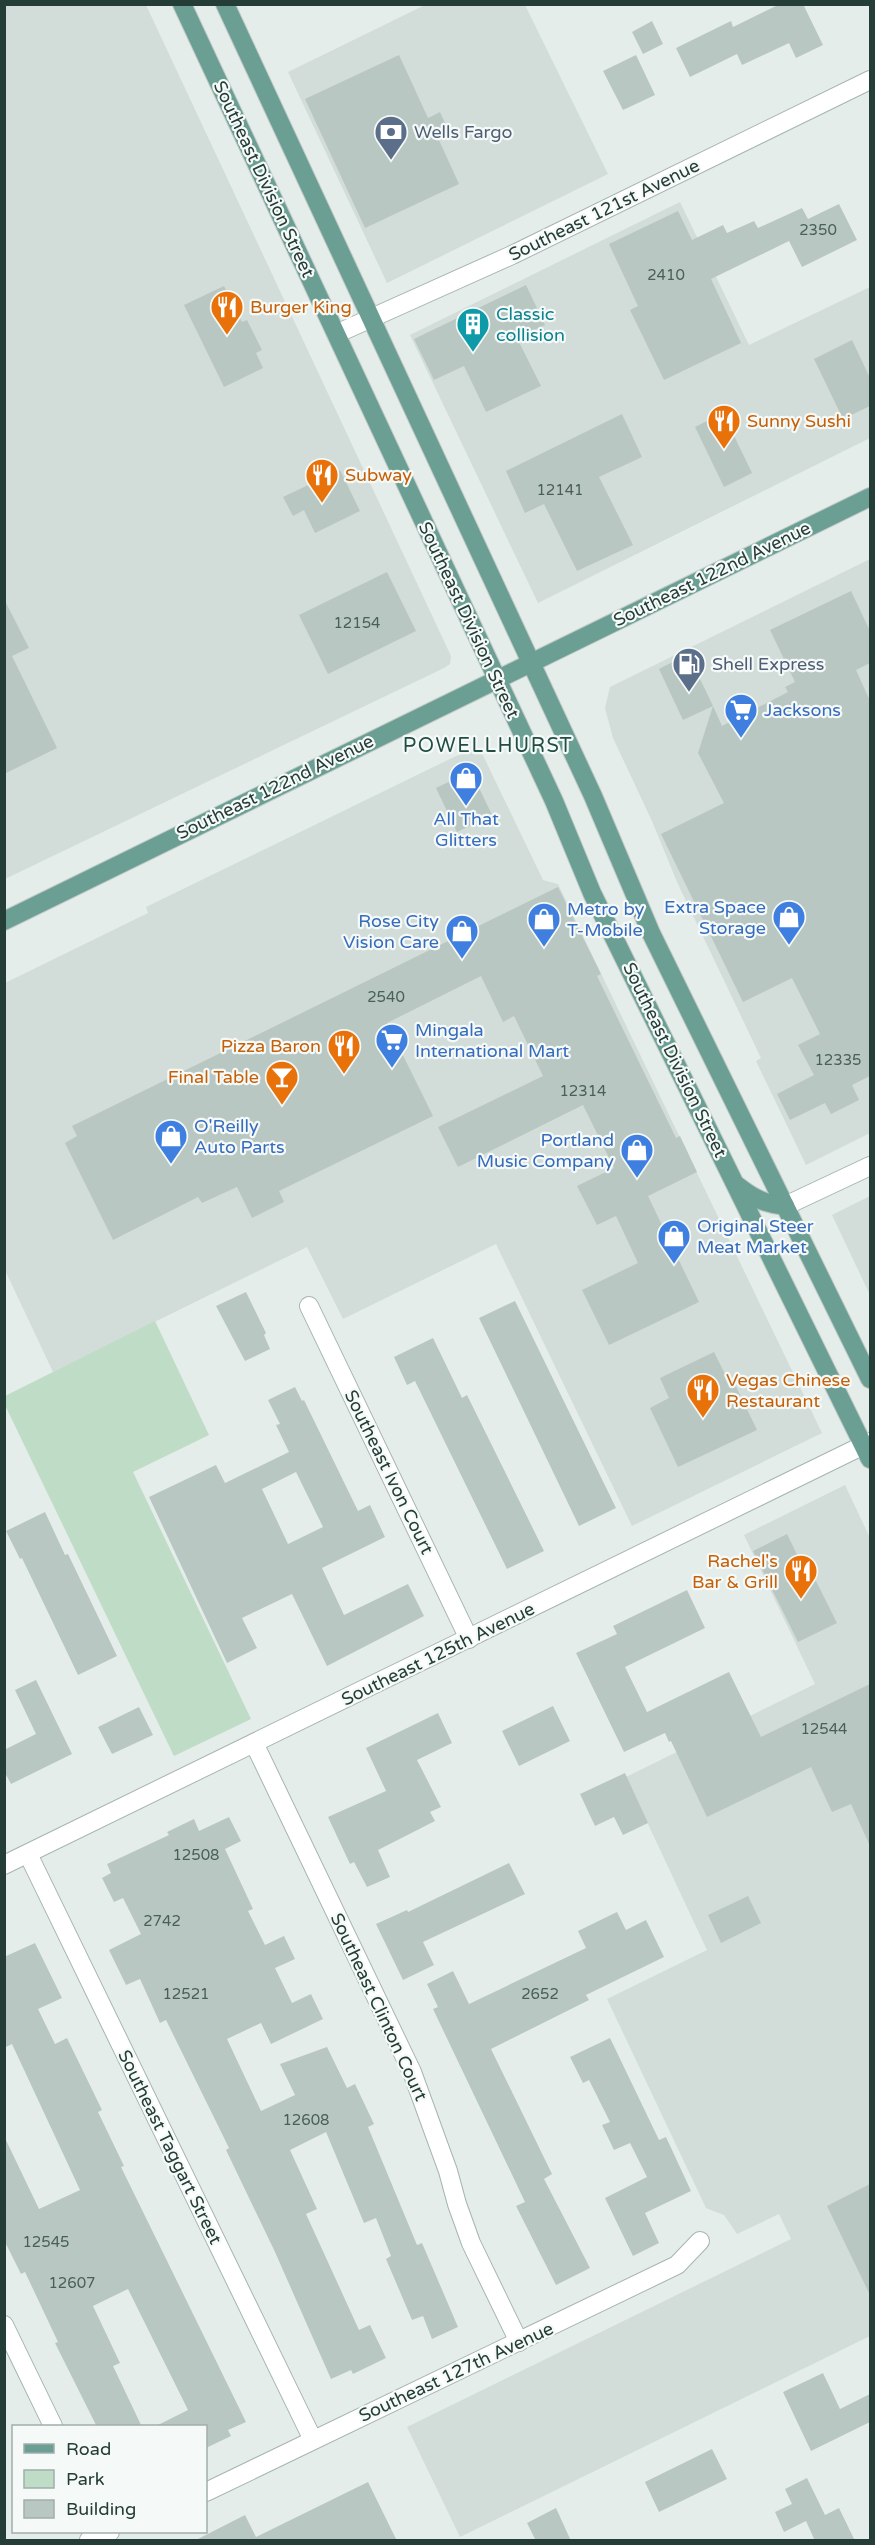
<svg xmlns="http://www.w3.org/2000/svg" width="875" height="2545" font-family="'Varela Round',sans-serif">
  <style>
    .built { fill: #d2dcd8 }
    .green { fill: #bfdcc7 }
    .building { fill: #b9c7c2; fill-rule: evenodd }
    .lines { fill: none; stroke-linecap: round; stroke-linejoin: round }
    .minor-casing { stroke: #a7b5b0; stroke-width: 20 }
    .major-casing { stroke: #c2c9c7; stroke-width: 20 }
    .minor { stroke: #fff; stroke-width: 18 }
    .major { stroke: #6b9f93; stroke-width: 18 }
    .labels { text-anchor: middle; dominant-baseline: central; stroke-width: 4.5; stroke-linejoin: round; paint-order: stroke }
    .number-label { font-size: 15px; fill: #49605a }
    .service-label { font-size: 18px; fill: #4e5e75; stroke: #f5f9f7; text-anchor: start }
    .street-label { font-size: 18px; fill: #243d37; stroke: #f5f9f7 }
    .food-label { font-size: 18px; fill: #c56008; stroke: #f5f9f7; text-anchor: start }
    .culture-label { font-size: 18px; fill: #0d838f; stroke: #f5f9f7; text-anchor: start }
    .shop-label { font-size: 18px; fill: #366cbe; stroke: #f5f9f7; text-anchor: start }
    .neighbourhood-label { font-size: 20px; letter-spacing: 1.5px; fill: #214e44; stroke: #f5f9f7 }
  </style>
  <rect width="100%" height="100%" fill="#e4ede9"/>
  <g class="built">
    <polygon points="5,5 146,5 451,656 450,664 444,668 5,879"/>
    <polygon points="425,5 525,5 608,174 387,283 288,72"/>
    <polygon points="680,202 749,345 870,287 870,438 538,603 410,335"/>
    <polygon points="870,559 870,1133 806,1165 756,1061 761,1058 677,882 652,821 613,738 605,708 610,687"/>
    <polygon points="479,747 543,880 558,884 822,1433 632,1526 496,1244 343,1319 307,1247 53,1372 5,1270 5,983 148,913 146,907 454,757"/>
    <polygon points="870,1196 870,1295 832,1215"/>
    <polygon points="845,1485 870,1538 870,2336 460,2537 407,2427 791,2239 779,2214 737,2234 724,2215 706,2208 607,1999 707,1950 626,1777 815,1684 744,1535"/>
  </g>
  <polygon class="green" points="155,1321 209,1435 133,1472 251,1719 174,1756 4,1403 5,1396"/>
  <g class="building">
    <polygon points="780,4 803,4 823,45 796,58 789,43 742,65 737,54 690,77 676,48 731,21 733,27"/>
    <polygon points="652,21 663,44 643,54 632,32"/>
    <polygon points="399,55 428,118 440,112 449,132 438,138 459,184 365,228 305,99"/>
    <polygon points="636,55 655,95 623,110 603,71"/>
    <polygon points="839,204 857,240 802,267 789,241 711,279 741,343 664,380 630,310 638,306 609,244 678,211 692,240 723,225 727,233 754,221 758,228 802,208 808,219"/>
    <polygon points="526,285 545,325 517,338 541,386 486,412 464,366 434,380 414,339"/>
    <polygon points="224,286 242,322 247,320 262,350 256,353 263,368 224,387 184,305"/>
    <polygon points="852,340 870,378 870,406 843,419 814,359"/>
    <polygon points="723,413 752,473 724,487 695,427"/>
    <polygon points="622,414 642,457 599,477 633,545 577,571 544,504 525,513 506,471"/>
    <polygon points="340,470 360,511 315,533 304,510 293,516 283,497"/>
    <polygon points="387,572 416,631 328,674 299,615"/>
    <polygon points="851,591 870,631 870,663 856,670 870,701 870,1076 852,1085 859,1100 831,1114 825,1103 790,1120 777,1094 814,1075 798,1045 820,1034 792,978 743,1002 661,834 724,803 698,753 713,706 722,726 788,692 785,687 795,682 770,630"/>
    <polygon points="4,599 29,648 12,656 57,748 4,774"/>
    <polygon points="688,654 713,706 683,720 659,669"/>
    <polygon points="471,771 492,815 457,832 436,788"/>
    <polygon points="558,887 601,974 597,976 676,1138 680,1136 697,1172 648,1196 699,1302 609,1345 582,1290 638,1263 616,1216 597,1225 577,1186 614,1168 583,1105 458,1167 438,1127 543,1076 514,1016 503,1022 481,976 387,1023 433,1116 279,1191 284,1202 252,1218 237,1187 202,1203 198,1197 113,1240 65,1143 77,1136 72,1126"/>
    <polygon points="246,1292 266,1333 264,1335 270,1349 245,1361 216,1306"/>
    <polygon points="515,1301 616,1508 579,1526 479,1318"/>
    <polygon points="433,1338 462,1398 467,1395 544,1551 507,1569 415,1381 407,1385 394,1357"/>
    <polygon points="714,1352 726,1376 730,1374 757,1430 678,1467 650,1408 669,1398 660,1378"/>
    <path d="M295,1387L302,1401L304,1400L358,1511L370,1505L385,1537L322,1568L344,1615L408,1584L424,1616L327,1666L292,1594L242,1618L257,1648L227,1663L149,1497L216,1465L225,1483L289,1452L276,1425L280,1424L268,1400ZM296,1472L323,1527L288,1544L262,1489Z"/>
    <polygon points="45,1512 65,1555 68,1554 117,1656 78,1675 22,1558 20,1559 6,1531"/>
    <polygon points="787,1534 808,1577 813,1575 837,1623 798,1642 753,1551"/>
    <polygon points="687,1590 705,1628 625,1667 647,1712 729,1672 761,1737 870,1684 870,1846 851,1804 832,1812 811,1767 707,1817 671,1741 669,1742 665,1733 624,1752 576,1653 617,1634 613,1626"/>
    <polygon points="36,1680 72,1754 11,1784 4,1771 4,1750 36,1734 15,1690"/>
    <polygon points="553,1706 570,1741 519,1766 502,1731"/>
    <polygon points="139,1707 153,1735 112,1754 98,1727"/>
    <polygon points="438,1713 452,1743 417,1760 441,1807 430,1812 435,1821 378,1850 390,1877 367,1887 354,1862 350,1864 328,1817 386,1791 366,1748"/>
    <polygon points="625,1773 648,1823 623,1835 614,1817 595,1826 580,1794"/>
    <polygon points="229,1817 241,1841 225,1849 253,1909 248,1911 265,1945 284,1936 295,1959 275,1968 292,2003 311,1994 323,2019 271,2044 261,2023 227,2039 261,2111 295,2095 280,2064 327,2047 347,2088 355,2084 374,2124 368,2127 417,2245 422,2243 458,2327 432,2339 423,2316 412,2320 386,2259 391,2256 376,2218 364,2223 326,2132 290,2150 317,2209 306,2214 359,2330 370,2325 386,2358 353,2374 351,2370 331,2379 275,2252 226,2150 229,2148 166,2020 160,2023 140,1979 126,1985 109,1950 141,1934 123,1898 114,1902 102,1878 111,1873 107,1864 169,1835 167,1832 194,1819 199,1831"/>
    <polygon points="509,1863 525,1894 423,1942 434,1965 403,1980 376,1924 407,1910 408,1912"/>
    <polygon points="748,1896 761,1923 721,1943 708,1915"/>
    <polygon points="617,1912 626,1930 646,1920 664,1957 586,1995 589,2000 491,2049 552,2174 544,2179 590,2268 556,2285 516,2206 525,2202 433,2009 438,2007 427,1984 453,1971 469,2004 586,1948 578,1931"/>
    <polygon points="35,1943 62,1998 38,2009 55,2044 67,2038 102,2110 98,2112 124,2166 121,2167 246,2422 228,2430 231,2436 206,2448 206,2427 154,2427 188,2410 128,2289 93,2306 120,2363 113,2366 142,2427 97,2427 55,2343 58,2342 25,2272 21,2274 4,2240 4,2136 39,2209 80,2190 12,2044 4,2048 4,1957"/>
    <polygon points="610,2038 659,2140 666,2137 691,2191 645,2213 659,2243 633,2256 605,2198 647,2177 630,2143 614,2150 602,2125 610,2122 589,2080 583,2083 570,2057"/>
    <polygon points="870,2184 870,2295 827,2206"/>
    <polygon points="823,2373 840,2409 870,2394 870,2422 811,2451 783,2392"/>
    <polygon points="712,2449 727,2479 659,2512 645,2482"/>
    <polygon points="807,2478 825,2515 839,2508 855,2541 815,2541 806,2521 784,2532 775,2512 792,2504 785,2489"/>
    <polygon points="368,2482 397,2541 194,2541 245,2515 256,2537"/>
    <polygon points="556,2508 571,2541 536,2541 527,2523"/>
  </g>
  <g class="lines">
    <g class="minor-casing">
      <g id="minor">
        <polyline points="336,334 512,255 870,80"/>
        <polyline points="785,1206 870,1166"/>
        <polyline points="309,1306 469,1639"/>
        <polyline points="254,1743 412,2072 448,2171 457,2204 471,2243 519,2342"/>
        <polyline points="28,1854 313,2440"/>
        <polyline points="4,1865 870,1442"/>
        <polyline points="4,2325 53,2426"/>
        <polyline points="206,2492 677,2265 700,2241"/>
        <polyline points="89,2540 110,2532"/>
      </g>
    </g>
    <g class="major-casing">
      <g id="major">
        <polyline points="182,4 554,801 592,893 870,1459"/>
        <polyline points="225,4 593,796 651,933 870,1379"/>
        <polyline points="4,921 870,497"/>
        <path d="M738,1186C753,1198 765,1204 785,1206"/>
      </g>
    </g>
    <use href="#minor" class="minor"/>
    <use href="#major" class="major"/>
  </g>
  <defs>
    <g id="bank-pin" transform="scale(1.725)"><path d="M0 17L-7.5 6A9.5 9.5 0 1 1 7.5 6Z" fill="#5c6f8a" stroke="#f5f9f7"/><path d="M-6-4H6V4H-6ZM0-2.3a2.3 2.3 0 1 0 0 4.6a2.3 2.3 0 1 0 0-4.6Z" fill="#fff"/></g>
    <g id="restaurant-pin" transform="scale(1.725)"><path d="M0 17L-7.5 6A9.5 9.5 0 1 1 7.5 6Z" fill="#e8710a" stroke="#f5f9f7"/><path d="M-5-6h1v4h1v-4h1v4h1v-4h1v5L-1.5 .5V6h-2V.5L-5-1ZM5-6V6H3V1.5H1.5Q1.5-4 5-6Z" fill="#fff"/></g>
    <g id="building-pin" transform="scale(1.725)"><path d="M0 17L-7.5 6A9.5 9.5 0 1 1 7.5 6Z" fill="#0f9aa8" stroke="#f5f9f7"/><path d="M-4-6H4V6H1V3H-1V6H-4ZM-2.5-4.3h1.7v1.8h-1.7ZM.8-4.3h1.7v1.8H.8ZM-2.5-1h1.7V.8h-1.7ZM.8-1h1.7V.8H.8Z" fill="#fff"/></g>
    <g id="fuel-pin" transform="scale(1.725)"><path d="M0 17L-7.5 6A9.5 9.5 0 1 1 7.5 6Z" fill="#5c6f8a" stroke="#f5f9f7"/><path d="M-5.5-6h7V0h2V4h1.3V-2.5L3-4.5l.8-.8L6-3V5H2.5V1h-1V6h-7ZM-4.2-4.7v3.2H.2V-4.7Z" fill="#fff"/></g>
    <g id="supermarket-pin" transform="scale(1.725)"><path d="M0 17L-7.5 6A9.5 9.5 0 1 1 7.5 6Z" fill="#3f7fe0" stroke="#f5f9f7"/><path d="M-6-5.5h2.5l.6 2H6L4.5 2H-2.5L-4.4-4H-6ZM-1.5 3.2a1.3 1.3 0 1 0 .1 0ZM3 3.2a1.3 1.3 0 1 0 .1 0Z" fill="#fff"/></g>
    <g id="shop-pin" transform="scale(1.725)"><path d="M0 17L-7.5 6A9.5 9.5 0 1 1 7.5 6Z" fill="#3f7fe0" stroke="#f5f9f7"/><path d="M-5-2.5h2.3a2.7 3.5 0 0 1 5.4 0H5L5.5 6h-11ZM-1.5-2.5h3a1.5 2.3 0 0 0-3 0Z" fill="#fff"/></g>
    <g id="bar-pin" transform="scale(1.725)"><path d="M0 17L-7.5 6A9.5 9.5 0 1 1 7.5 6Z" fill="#e8710a" stroke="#f5f9f7"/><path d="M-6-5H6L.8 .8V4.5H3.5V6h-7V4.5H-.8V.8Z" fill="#fff"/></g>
  </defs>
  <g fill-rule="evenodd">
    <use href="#bank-pin" x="391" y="132"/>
    <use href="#restaurant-pin" x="227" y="307"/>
    <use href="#building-pin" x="473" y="324"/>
    <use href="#restaurant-pin" x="724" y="421"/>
    <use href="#restaurant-pin" x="322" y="475"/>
    <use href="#fuel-pin" x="689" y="664"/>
    <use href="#supermarket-pin" x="741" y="710"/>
    <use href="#shop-pin" x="466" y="778"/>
    <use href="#shop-pin" x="789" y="917"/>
    <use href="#shop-pin" x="544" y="919"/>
    <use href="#shop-pin" x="462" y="931"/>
    <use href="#supermarket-pin" x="392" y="1040"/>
    <use href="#restaurant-pin" x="344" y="1046"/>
    <use href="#bar-pin" x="282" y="1077"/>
    <use href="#shop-pin" x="171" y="1136"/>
    <use href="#shop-pin" x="637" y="1150"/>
    <use href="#shop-pin" x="674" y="1236"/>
    <use href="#restaurant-pin" x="703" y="1390"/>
    <use href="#restaurant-pin" x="801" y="1571"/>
  </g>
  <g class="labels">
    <g class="number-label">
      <text x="818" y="230">2350</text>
      <text x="666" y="275">2410</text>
      <text x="560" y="490">12141</text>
      <text x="357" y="623">12154</text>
      <text x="386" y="997">2540</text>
      <text x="838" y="1060">12335</text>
      <text x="583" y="1091">12314</text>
      <text x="824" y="1729">12544</text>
      <text x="196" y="1855">12508</text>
      <text x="162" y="1921">2742</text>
      <text x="186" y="1994">12521</text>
      <text x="540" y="1994">2652</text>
      <text x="306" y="2120">12608</text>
      <text x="46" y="2242">12545</text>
      <text x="72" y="2283">12607</text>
    </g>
    <g class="service-label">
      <text x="414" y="132">Wells Fargo</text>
      <text x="712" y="664">Shell Express</text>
    </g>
    <g class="street-label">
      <text transform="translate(264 179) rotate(65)">Southeast Division Street</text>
      <text transform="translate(604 210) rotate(-26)">Southeast 121st Avenue</text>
      <text transform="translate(712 574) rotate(-26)">Southeast 122nd Avenue</text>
      <text transform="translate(469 620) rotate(65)">Southeast Division Street</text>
      <text transform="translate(275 787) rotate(-26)">Southeast 122nd Avenue</text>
      <text transform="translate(675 1060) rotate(64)">Southeast Division Street</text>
      <text transform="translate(389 1472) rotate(64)">Southeast Ivon Court</text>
      <text transform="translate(438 1654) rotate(-26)">Southeast 125th Avenue</text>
      <text transform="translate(379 2007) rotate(65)">Southeast Clinton Court</text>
      <text transform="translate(170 2147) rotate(64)">Southeast Taggart Street</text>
      <text transform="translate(456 2372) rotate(-25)">Southeast 127th Avenue</text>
    </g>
    <g class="food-label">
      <text x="250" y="307">Burger King</text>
      <text x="747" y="421">Sunny Sushi</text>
      <text x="345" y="475">Subway</text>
      <text x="321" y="1046" text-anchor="end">Pizza Baron</text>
      <text x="259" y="1077" text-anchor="end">Final Table</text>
      <text x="726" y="1380">Vegas Chinese<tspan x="726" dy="21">Restaurant</tspan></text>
      <text x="778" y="1561" text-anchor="end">Rachel's<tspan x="778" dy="21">Bar &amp; Grill</tspan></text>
    </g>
    <g class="culture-label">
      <text x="496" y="314">Classic<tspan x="496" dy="21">collision</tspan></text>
    </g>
    <g class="shop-label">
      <text x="764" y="710">Jacksons</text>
      <text x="466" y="819" text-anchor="middle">All That<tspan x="466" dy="21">Glitters</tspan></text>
      <text x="766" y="907" text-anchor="end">Extra Space<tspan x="766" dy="21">Storage</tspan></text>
      <text x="567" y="909">Metro by<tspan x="567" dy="21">T-Mobile</tspan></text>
      <text x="439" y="921" text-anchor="end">Rose City<tspan x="439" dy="21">Vision Care</tspan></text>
      <text x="415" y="1030">Mingala<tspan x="415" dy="21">International Mart</tspan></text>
      <text x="194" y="1126">O'Reilly<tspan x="194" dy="21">Auto Parts</tspan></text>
      <text x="614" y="1140" text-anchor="end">Portland<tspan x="614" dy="21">Music Company</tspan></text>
      <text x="697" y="1226">Original Steer<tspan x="697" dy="21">Meat Market</tspan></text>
    </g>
    <g class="neighbourhood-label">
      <text x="488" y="746">POWELLHURST</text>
    </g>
  </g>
  <rect width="875" height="2545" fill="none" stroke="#243d37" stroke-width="12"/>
  <rect x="12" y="2425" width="195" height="108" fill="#f5f9f7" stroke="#a1aeaa" stroke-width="1.5"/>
  <rect x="24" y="2444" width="30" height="9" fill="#6b9f93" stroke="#a1aeaa" stroke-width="1.5"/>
  <text x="66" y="2455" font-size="18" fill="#243d37">Road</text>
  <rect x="24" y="2470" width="30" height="18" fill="#bfdcc7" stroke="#a1aeaa" stroke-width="1.5"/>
  <text x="66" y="2485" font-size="18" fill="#243d37">Park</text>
  <rect x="24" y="2500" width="30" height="18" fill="#b9c7c2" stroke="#a1aeaa" stroke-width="1.5"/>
  <text x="66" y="2515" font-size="18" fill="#243d37">Building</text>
</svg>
